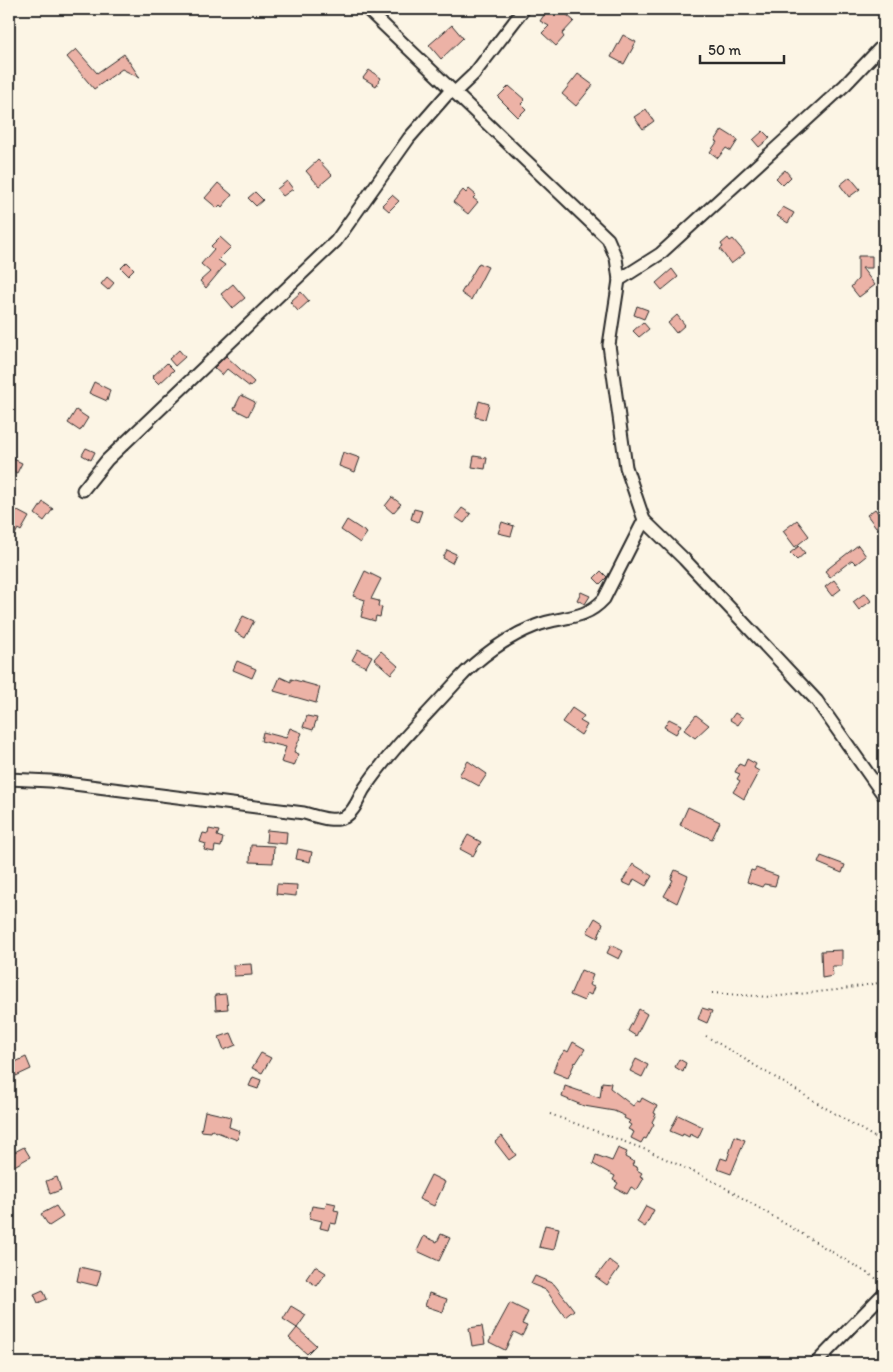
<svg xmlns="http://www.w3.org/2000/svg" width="893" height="1372" font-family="Itim,sans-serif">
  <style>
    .building { fill: #ecb2a6; stroke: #2b2b2b }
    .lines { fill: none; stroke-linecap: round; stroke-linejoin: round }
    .minor-casing { stroke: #2b2b2b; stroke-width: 15 }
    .path { stroke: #2b2b2b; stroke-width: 2; stroke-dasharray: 1 4; stroke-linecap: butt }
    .minor { stroke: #fcf5e5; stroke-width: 11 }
  </style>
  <rect width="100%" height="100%" fill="#fcf5e5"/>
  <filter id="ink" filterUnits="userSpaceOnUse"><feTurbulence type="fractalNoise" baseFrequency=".02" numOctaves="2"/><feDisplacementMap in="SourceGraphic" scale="10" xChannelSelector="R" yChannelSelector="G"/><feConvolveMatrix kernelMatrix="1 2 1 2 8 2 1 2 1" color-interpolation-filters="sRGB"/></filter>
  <g filter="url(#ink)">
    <g class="building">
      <polygon points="548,9 560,9 574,21 562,34 564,37 556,46 542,33 549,26 540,21"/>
      <polygon points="452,25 463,38 441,59 429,45"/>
      <polygon points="623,35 636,42 624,64 611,57"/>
      <polygon points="76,49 97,73 124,54 140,78 122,69 94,89 67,57"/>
      <polygon points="369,70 381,78 376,86 363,78"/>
      <polygon points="578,74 593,85 576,106 562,94"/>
      <polygon points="509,86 525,100 521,104 526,109 518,117 498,97"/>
      <polygon points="646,109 654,121 643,129 634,117"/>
      <polygon points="722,130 738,140 731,151 726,148 718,158 710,152 717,142 715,141"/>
      <polygon points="763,131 770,138 759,147 753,140"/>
      <polygon points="318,160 332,175 319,186 306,171"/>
      <polygon points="785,170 791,177 783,185 776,178"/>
      <polygon points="850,177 860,189 849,197 840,185"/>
      <polygon points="287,181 293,189 283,196 277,189"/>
      <polygon points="218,183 232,195 222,207 220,205 217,208 205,198"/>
      <polygon points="469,189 476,195 473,198 478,202 468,214 453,202 463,190 466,193"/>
      <polygon points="255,192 263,200 256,206 248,198"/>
      <polygon points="392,195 399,201 389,211 382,205"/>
      <polygon points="783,207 794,213 788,223 777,216"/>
      <polygon points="220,237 231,247 218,260 225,265 206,288 200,281 210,272 201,264 214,249 211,246"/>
      <polygon points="728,238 730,241 733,239 745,253 731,264 720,249 723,247 721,244"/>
      <polygon points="858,256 872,256 872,268 862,268 875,285 859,297 851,287 858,279"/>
      <polygon points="127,262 134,269 128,275 121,268"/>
      <polygon points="479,263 488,267 471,300 461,293"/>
      <polygon points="672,269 678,277 662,290 656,283"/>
      <polygon points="107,277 114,283 108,290 101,284"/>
      <polygon points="233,284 245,298 233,308 221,294"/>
      <polygon points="301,292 309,301 298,311 290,302"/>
      <polygon points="637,306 648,310 644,319 634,315"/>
      <polygon points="677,315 685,325 676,333 668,323"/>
      <polygon points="643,322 649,329 639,337 633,331"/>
      <polygon points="179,350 185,357 175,366 169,359"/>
      <polygon points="226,356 254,382 250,387 227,369 222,375 214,368"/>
      <polygon points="167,363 174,370 159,384 152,377"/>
      <polygon points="94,382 110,390 107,401 89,393"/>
      <polygon points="241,395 255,402 248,416 234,409"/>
      <polygon points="479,401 489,404 485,419 475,417"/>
      <polygon points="76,410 88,418 80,431 68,423"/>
      <polygon points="86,448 95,452 91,460 82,455"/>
      <polygon points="343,452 360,458 355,472 339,466"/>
      <polygon points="474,456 487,458 485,469 472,467"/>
      <polygon points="9,457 22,463 17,473 9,469"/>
      <polygon points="392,497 401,504 393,513 385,506"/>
      <polygon points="43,502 53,509 44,521 35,514"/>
      <polygon points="12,508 29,517 21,531 18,529 9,545 9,514"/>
      <polygon points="462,508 471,514 464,523 455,517"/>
      <polygon points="414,509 422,511 418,522 411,519"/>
      <polygon points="875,509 884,521 876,527 867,515"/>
      <polygon points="347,520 367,533 360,543 341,530"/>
      <polygon points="797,520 809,536 795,547 783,531"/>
      <polygon points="502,522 514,526 511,536 498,533"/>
      <polygon points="858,545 866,556 856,564 852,560 830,577 825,571"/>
      <polygon points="799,546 805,553 797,560 790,553"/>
      <polygon points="447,550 456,554 452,563 443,558"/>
      <polygon points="365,571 381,579 371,599 379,601 378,606 382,607 380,617 376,616 375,621 361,617 365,600 353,596"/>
      <polygon points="601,571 607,577 600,584 594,578"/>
      <polygon points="834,580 841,589 832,596 825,587"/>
      <polygon points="581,592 590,596 585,604 577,600"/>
      <polygon points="865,593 871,601 859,610 853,602"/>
      <polygon points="243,616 254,621 245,638 235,632"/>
      <polygon points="358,649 372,656 366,667 352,660"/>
      <polygon points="381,651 398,666 391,674 374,659"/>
      <polygon points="237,661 256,669 252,678 233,670"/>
      <polygon points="280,677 291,682 291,679 320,687 316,703 274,691"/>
      <polygon points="572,708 584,716 580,721 587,725 581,735 562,722"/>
      <polygon points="735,713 743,718 738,725 730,720"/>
      <polygon points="696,715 709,725 695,738 684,730"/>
      <polygon points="307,716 317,718 313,730 303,727"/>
      <polygon points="669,719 681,725 676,734 664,727"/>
      <polygon points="290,728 302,733 294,752 299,754 294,766 281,762 286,747 261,741 263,732 286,738"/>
      <polygon points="747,759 756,764 754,768 759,771 744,799 733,792 740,781 737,779 740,774 735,772 739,764 744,766"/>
      <polygon points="468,761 487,774 479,786 459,775"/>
      <polygon points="688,807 720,822 712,839 680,825"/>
      <polygon points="209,829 219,831 217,836 223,838 221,847 215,846 214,852 204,850 206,844 200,842 203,833 208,834"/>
      <polygon points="267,830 287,832 286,844 266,842"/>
      <polygon points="468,835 481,842 473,856 460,849"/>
      <polygon points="251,845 274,846 273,863 250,862"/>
      <polygon points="298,849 312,852 310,862 296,859"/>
      <polygon points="821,856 845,865 842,873 818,863"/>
      <polygon points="633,864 652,876 646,886 634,879 631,886 622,882"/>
      <polygon points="756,868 778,876 775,886 764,884 762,887 747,882 751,870 754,871"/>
      <polygon points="675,870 688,876 677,903 664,896 673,880 671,879"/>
      <polygon points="277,884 297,885 296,896 276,894"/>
      <polygon points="595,918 603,923 598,938 587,932"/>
      <polygon points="611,945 623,951 619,959 607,953"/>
      <polygon points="842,950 842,966 832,966 833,976 822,978 821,951"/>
      <polygon points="251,964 252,975 234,976 233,965"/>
      <polygon points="581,970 593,975 589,985 594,987 591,995 587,993 584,1001 570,995"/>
      <polygon points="226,994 228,1009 216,1010 215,995"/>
      <polygon points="702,1008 712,1011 707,1023 698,1019"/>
      <polygon points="639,1009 647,1014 636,1036 628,1031"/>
      <polygon points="231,1033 236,1045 224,1050 219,1037"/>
      <polygon points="573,1042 585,1049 576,1063 575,1062 568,1078 553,1072 557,1061 565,1050 568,1052"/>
      <polygon points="261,1053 271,1058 262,1073 252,1068"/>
      <polygon points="26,1057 31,1069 16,1076 11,1064"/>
      <polygon points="636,1059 648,1065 642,1077 630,1071"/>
      <polygon points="679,1059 686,1063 683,1072 675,1067"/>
      <polygon points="253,1077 261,1080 258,1089 249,1086"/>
      <polygon points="602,1082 611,1083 610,1088 633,1106 637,1101 640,1102 642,1098 657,1106 654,1113 656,1114 652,1122 654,1124 646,1139 644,1138 641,1143 631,1138 634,1132 628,1129 631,1125 628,1123 630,1121 624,1118 625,1116 614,1111 584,1106 562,1097 565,1086 600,1098"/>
      <polygon points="205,1111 231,1117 229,1127 240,1131 237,1140 212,1130 211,1132 201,1131"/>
      <polygon points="678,1115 703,1127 698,1138 690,1134 689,1137 683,1134 682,1136 670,1131"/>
      <polygon points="502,1136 516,1155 509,1160 495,1142"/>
      <polygon points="735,1136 745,1140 731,1174 717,1169 721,1158 727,1160"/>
      <polygon points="24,1147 30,1157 9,1169 9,1155"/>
      <polygon points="618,1148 627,1152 625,1157 634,1162 632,1165 638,1168 637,1170 642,1173 640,1176 644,1178 637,1190 631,1187 627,1194 615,1188 618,1183 613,1180 615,1176 593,1164 596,1155 612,1161"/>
      <polygon points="431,1175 445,1182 434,1206 419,1199"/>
      <polygon points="57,1177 61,1190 50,1194 46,1181"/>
      <polygon points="327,1202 336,1204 334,1210 339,1211 336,1224 330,1223 328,1230 320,1228 322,1221 309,1218 312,1206 325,1208"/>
      <polygon points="56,1206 63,1217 49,1226 41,1214"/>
      <polygon points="646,1206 654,1210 645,1227 637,1222"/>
      <polygon points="545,1225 559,1228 554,1250 539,1247"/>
      <polygon points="441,1234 450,1238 439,1261 417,1251 424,1236 437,1242"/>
      <polygon points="609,1260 619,1268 607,1285 596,1277"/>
      <polygon points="315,1266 326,1273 317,1286 306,1279"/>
      <polygon points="80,1267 101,1272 97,1286 77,1281"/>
      <polygon points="535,1276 554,1284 574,1310 565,1317 546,1290 531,1284"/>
      <polygon points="43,1290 47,1299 38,1303 34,1294"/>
      <polygon points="429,1293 447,1299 443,1312 425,1306"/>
      <polygon points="510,1303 528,1312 522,1324 527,1326 522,1336 514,1332 505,1350 489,1342"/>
      <polygon points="291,1306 306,1315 297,1328 283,1319"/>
      <polygon points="482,1326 485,1344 472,1346 469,1328"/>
      <polygon points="297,1328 316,1345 307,1354 289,1338"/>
    </g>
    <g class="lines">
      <g class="minor-casing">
        <g id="minor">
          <polyline points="367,9 608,239 616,258 619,280 609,345 626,467 644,520 684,559 817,701 884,796"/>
          <polyline points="454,93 474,74 524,9"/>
          <polyline points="619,280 660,254 845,85 884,44"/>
          <polyline points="83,490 107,460 336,241 409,138 451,90"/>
          <path d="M9,779L50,781L304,813C316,816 333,823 345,817C355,811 358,799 364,789C391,749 426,716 458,680C478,658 507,637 535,626C561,615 583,622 604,599L644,520"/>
          <polyline points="816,1363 884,1293"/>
        </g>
      </g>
      <g class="path">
        <polyline points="712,993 770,997 837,990 884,982"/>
        <polyline points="706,1036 884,1143"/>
        <polyline points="550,1114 649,1151 719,1184 882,1282"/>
      </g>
      <use href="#minor" class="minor"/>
    </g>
  </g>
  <rect width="893" height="1372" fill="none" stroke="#fcf5e5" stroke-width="30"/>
  <rect x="15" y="15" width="863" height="1342" fill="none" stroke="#2b2b2b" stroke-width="2" filter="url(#ink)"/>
  <path d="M700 55v8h84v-8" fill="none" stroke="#2b2b2b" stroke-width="2.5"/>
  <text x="708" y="55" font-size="15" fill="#2b2b2b" stroke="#fcf5e5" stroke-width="4" paint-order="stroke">50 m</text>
</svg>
